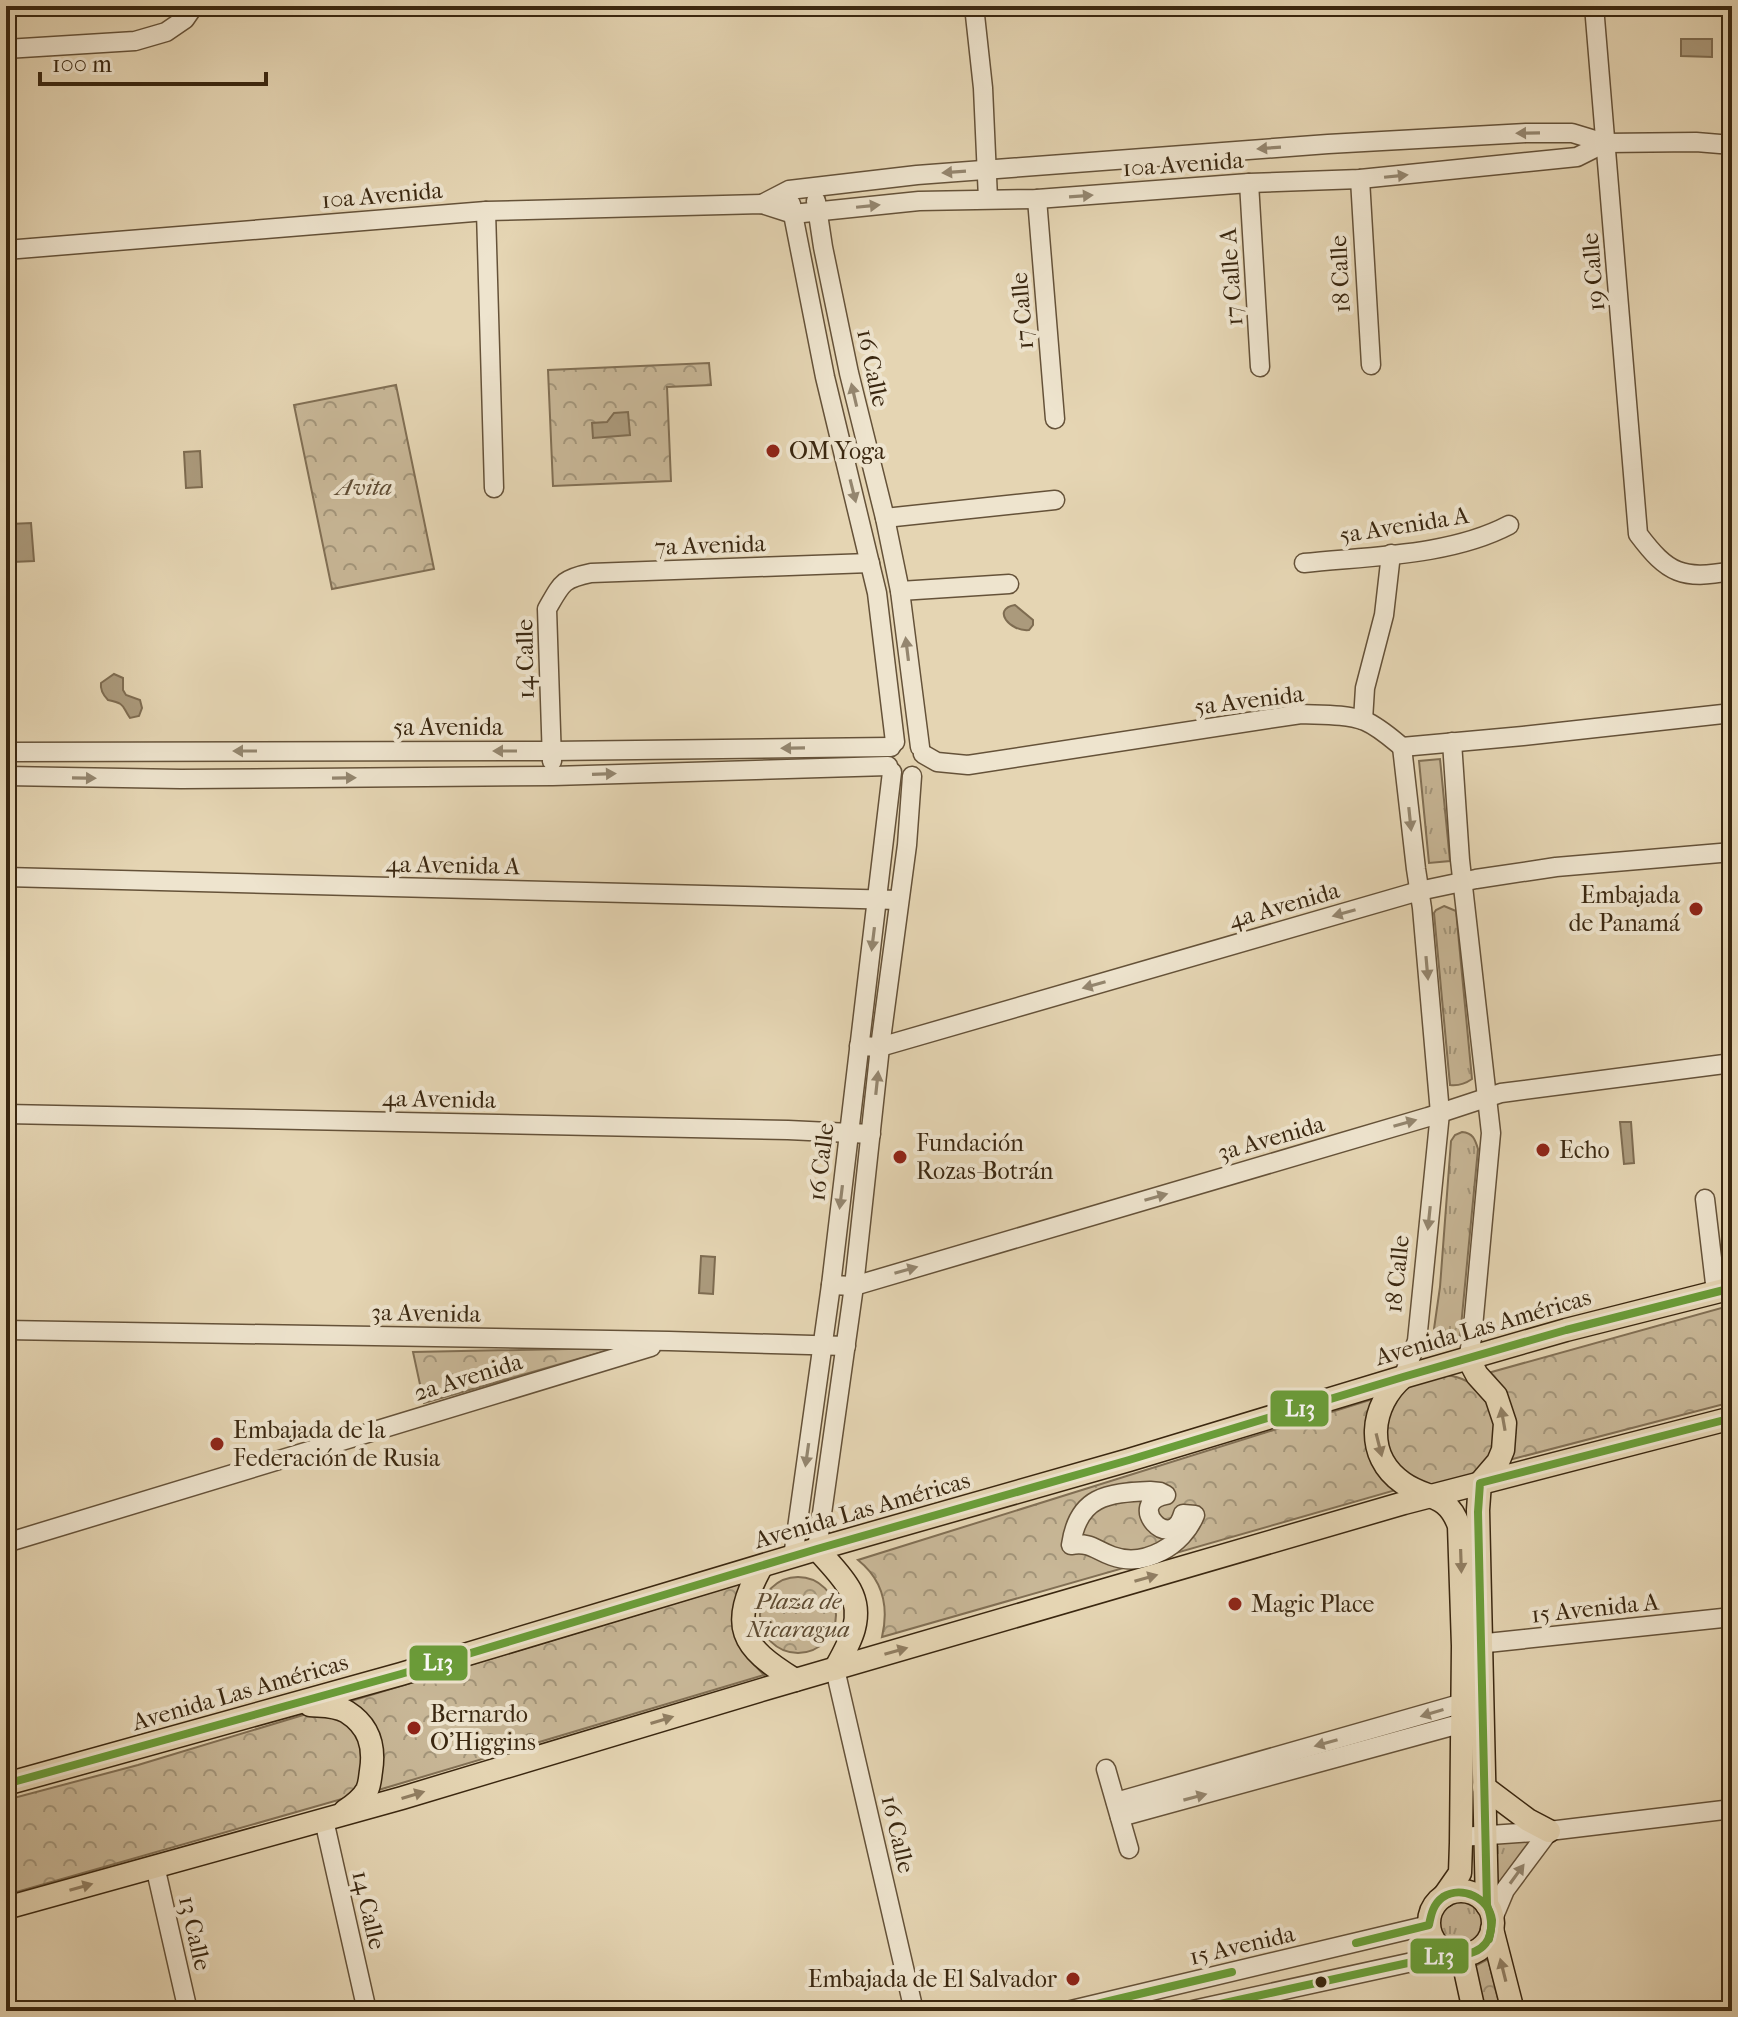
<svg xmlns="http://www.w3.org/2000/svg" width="1738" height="2017" font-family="'IM FELL French Canon',serif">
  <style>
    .grass { fill: url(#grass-tufts); stroke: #816f54; stroke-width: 2 }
    .park { fill: url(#park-crowns); stroke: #816f54; stroke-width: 2 }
    .water { fill: #ab9a7c; stroke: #7e6c51; stroke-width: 2 }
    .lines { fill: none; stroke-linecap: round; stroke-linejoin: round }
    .minor-casing { stroke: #655239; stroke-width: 21 }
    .major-casing { stroke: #3a2710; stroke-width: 25 }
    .minor { stroke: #eee4ce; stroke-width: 18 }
    .major { stroke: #e5d5b3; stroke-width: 22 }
    .bus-1-casing { stroke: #eee4ce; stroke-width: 14 }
    .bus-1 { stroke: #6a9e39; stroke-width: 8 }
    .oneway { fill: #94866f }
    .oneway2 { fill: #907e62 }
    .poi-dot { fill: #8f2418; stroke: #eee4ce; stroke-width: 3 }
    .bus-dot { fill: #3a2710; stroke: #eee4ce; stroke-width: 3 }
    .labels { text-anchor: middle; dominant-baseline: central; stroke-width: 8; stroke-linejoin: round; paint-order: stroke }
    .street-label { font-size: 24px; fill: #3a2710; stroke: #eee4ce }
    .poi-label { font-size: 24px; fill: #3a2710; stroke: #eee4ce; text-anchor: start }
    .park-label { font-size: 24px; font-style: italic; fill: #5e4b32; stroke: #eee4ce }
    .line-badge { stroke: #eee4ce; stroke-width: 3 }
    .badge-label { font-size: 22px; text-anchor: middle; font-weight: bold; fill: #fff }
  </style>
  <defs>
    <pattern id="grass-tufts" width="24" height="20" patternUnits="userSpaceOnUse" patternTransform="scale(2)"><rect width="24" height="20" fill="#c8b797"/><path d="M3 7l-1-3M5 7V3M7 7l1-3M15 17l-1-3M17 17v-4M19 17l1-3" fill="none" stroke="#a3957a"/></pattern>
    <pattern id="park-crowns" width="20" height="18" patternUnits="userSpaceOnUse" patternTransform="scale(2)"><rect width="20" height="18" fill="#c8b797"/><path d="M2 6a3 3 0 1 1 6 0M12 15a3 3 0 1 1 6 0" fill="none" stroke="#a3957a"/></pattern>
  </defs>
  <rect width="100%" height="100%" fill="#e5d5b3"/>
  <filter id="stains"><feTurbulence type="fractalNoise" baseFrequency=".0025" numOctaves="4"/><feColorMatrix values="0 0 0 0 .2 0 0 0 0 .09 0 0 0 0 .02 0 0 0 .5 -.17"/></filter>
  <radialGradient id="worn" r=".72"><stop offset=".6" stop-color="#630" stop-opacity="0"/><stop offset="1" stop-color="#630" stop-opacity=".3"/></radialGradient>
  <g class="grass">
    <polygon points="1440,759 1450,861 1429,863 1419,761"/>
    <path d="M1444,906L1456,911L1472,1079C1465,1084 1459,1086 1450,1085L1434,913L1436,910Z"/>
    <path d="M1462,1132C1473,1133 1475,1139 1478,1149L1460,1337L1455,1343L1447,1344L1438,1340L1434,1329L1440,1287L1451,1141L1455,1135Z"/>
    <polygon points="1537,1837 1497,1896 1495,1841"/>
    <circle cx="1461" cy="1924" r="24"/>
  </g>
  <g class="park">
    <polygon points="709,363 711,385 667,387 671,481 553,486 548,370"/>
    <polygon points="396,385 434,569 332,589 294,405"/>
    <path d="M1732,1305V1402L1509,1460C1521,1429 1514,1394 1488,1373Z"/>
    <polygon points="616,1348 424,1403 413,1352"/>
    <circle cx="1441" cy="1430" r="55"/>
    <path d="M1373,1399L1366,1419L1365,1433L1396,1490L882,1637C889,1607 883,1580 858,1560Z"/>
    <circle cx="798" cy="1615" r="38"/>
    <path d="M742,1583C723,1623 735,1645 764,1675L375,1791L377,1767L341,1704Z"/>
    <polygon points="323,1709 343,1716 367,1746 356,1795 6,1895 6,1800 138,1765"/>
    <polygon points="1488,1959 1501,2011 1481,2011 1471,1968"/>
  </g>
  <g class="water">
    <polygon points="1681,39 1712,39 1712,57 1681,56"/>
    <polygon points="628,412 630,435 593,438 592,423 607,422 614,413"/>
    <polygon points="200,451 202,487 186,488 184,452"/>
    <polygon points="31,523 34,561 13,562 10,524"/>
    <path d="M1015,605L1033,620V625L1029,630C1010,632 991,609 1015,605Z"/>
    <path d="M114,674L123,678V690L126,695L140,700L142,708L139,716L130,718C121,705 126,704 108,700C103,695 100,690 101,683Z"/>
    <polygon points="1620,1122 1631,1122 1634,1163 1624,1164"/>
    <polygon points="701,1256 715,1257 713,1294 699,1293"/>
  </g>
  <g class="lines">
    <g class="minor-casing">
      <g id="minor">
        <polyline points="714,6 715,6"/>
        <polyline points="896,6 909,6"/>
        <polyline points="974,6 983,88 988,199"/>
        <path d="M1594,6L1638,534C1668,574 1682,580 1732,571"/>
        <polyline points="6,49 135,41 166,32 185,19 194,6"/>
        <polyline points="1360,179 1371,365"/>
        <polyline points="1249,183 1260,367"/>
        <polyline points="1037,199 1055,419"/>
        <polyline points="816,201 823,247 849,373 885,518 900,591 920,747"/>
        <polyline points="762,204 789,190 917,175 1328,144 1526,133 1572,133 1605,143 1696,142 1732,145"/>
        <polyline points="791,204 825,377 877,593 895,742"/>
        <polyline points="486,211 494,488"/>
        <polyline points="6,250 486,211 762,204 793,214 919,201 1037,199 1249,183 1360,179 1577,157 1605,143"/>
        <polyline points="885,518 1055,500"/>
        <path d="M1304,563C1370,556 1450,556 1509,525"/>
        <polyline points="900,591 1009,584"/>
        <polyline points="1363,720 1365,688 1384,615 1391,554"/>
        <polyline points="1452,742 1460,860 1491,1133 1472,1338 1468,1358"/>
        <polyline points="1402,747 1416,869 1422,908 1440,1113 1417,1341 1403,1377"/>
        <polyline points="6,752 551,751 891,747"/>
        <path d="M923,754L937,762L968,765L1301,714C1322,715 1346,714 1365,721C1379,727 1391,738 1402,747L1523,736L1732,713"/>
        <path d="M552,761L547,609C562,583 562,579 591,573L870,563"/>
        <polyline points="6,776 181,779 553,776 888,766"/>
        <polyline points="6,877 899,900"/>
        <polyline points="859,1046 880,1047 1419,891 1476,879 1556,867 1732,852"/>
        <polyline points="6,1114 788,1130 871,1134"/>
        <polyline points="1705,1199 1716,1292"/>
        <polyline points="831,1285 854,1286 1428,1117 1501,1093 1732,1063"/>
        <polyline points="6,1330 669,1341 846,1346"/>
        <path d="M1150,1491L1160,1492L1166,1495C1124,1503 1171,1555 1183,1514L1195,1515C1183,1545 1145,1568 1112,1556C1095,1550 1091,1542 1071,1545C1078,1496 1107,1493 1150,1491Z"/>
        <polyline points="6,1543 651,1347"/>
        <polyline points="817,1549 854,1286 880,1047 907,845 912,776"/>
        <polyline points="793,1557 831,1285 892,772"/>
        <polyline points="1468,1645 1732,1617"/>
        <polyline points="835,1669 914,2011"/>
        <polyline points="1106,1769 1129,1849"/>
        <polyline points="1116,1802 1463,1703"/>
        <polyline points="1120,1817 1463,1723"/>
        <polyline points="324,1820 367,2011"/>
        <polyline points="1461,1837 1549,1831 1732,1809"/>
        <polyline points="155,1866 188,2011"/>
        <polyline points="1492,1921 1505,1890 1549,1831"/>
        <polyline points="1067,2011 1429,1925"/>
        <polyline points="1188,2011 1449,1954"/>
      </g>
    </g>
    <g class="major-casing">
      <g id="major">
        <polyline points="1468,1358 1477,1375 1496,1396 1505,1423 1503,1450 1498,1462 1480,1483 1478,1510 1487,1905"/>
        <path d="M1403,1377C1370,1405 1364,1456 1403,1483C1427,1500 1447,1492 1459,1526L1463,1646L1461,1843L1460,1873L1444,1896"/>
        <path d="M817,1549C828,1562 842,1575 850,1590C865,1618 849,1644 835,1669"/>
        <path d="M761,1567C729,1627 740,1646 795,1680"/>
        <path d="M310,1705C322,1706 336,1705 347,1712C369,1726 375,1746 371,1771C370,1777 370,1784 367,1790C362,1799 354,1805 345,1811"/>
        <polyline points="6,1784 401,1674 817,1549 1129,1460 1403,1377 1566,1330 1732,1288"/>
        <polyline points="1484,1787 1528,1820 1549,1831"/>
        <circle cx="1461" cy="1923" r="32"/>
        <polyline points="6,1908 402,1798 768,1688 1404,1503 1732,1418"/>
        <polyline points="1492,1929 1513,2011"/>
        <polyline points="1462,1956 1474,2011"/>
      </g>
    </g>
    <use href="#minor" class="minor"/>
    <use href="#major" class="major"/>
    <g class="bus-1-casing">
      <g id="bus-1">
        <polyline points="6,1784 401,1674 817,1549 1129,1460 1403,1377 1566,1330 1732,1288"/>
        <path d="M1356,1943L1429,1925C1431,1915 1433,1904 1443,1897C1462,1885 1489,1898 1492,1920C1492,1926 1490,1933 1489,1939"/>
        <polyline points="1067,2011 1232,1972"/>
        <path d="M1188,2011L1449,1954C1484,1958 1499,1938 1487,1905L1478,1512L1480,1483L1732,1418"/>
      </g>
    </g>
    <use href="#bus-1" class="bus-1"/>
  </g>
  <defs><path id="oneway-solid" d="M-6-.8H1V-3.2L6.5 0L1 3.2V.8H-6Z" transform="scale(2)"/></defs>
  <g class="oneway">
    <use href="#oneway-solid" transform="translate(1528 133) rotate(179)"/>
    <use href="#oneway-solid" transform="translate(1269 148) rotate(176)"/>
    <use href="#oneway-solid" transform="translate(954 172) rotate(176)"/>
    <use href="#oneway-solid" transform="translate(1396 176) rotate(-6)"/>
    <use href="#oneway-solid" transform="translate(1081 196) rotate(-4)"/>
    <use href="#oneway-solid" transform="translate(868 206) rotate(-6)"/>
    <use href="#oneway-solid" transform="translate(854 395) rotate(-103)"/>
    <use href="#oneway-solid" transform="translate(853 491) rotate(76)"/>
    <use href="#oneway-solid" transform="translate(907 649) rotate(-97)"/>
    <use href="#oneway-solid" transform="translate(793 748) rotate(179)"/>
    <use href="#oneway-solid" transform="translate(245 751) rotate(180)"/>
    <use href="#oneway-solid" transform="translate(505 751) rotate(180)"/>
    <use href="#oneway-solid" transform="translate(604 774) rotate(-2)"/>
    <use href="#oneway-solid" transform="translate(84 778) rotate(1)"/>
    <use href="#oneway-solid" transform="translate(344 778) rotate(-1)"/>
    <use href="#oneway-solid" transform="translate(1410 819) rotate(84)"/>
    <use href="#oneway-solid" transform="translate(1344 913) rotate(164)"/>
    <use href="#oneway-solid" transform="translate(873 939) rotate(97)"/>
    <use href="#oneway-solid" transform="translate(1427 968) rotate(85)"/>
    <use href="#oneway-solid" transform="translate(1094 985) rotate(164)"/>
    <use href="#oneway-solid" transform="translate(877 1083) rotate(-84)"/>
    <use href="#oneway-solid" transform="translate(1405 1123) rotate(-16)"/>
    <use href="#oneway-solid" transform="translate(841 1197) rotate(97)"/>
    <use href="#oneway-solid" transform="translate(1156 1197) rotate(-16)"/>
    <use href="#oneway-solid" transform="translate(1429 1218) rotate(96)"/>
    <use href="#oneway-solid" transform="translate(906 1270) rotate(-16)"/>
    <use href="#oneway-solid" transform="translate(807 1455) rotate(98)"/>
    <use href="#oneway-solid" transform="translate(1432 1713) rotate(163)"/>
    <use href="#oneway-solid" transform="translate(1326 1743) rotate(164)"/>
    <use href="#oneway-solid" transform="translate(1195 1797) rotate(-15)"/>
    <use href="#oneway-solid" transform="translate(1517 1874) rotate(-54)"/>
  </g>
  <g class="oneway2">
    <use href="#oneway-solid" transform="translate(1503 1419) rotate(-100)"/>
    <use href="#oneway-solid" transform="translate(1379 1445) rotate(76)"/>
    <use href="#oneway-solid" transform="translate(1461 1561) rotate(88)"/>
    <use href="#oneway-solid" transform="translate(1146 1578) rotate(-16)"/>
    <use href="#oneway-solid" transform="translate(896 1651) rotate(-16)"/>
    <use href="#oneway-solid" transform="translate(662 1720) rotate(-17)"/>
    <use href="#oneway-solid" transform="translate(413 1795) rotate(-17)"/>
    <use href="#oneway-solid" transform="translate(81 1887) rotate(-16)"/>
    <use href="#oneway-solid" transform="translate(1503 1970) rotate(-104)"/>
  </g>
  <g class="poi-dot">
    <circle cx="773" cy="451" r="8"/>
    <circle cx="1696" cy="909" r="8"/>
    <circle cx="1543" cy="1150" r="8"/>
    <circle cx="900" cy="1157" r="8"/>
    <circle cx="217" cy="1444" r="8"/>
    <circle cx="1235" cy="1604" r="8"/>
    <circle cx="414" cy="1728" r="8"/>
    <circle cx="1073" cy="1979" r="8"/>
  </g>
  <circle class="bus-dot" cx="1321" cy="1982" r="7"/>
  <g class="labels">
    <g class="street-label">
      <text transform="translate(1183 164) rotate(-4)">10a Avenida</text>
      <text transform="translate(382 195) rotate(-5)">10a Avenida</text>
      <text transform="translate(1593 272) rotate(-95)">19 Calle</text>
      <text transform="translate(1340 274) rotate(-93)">18 Calle</text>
      <text transform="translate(1231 277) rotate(-94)">17 Calle A</text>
      <text transform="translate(1022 311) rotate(-95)">17 Calle</text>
      <text transform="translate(873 368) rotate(78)">16 Calle</text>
      <text transform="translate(1404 525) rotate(-9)">5a Avenida A</text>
      <text transform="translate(710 545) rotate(-2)">7a Avenida</text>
      <text transform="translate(525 659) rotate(-91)">14 Calle</text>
      <text transform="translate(1249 700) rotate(-7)">5a Avenida</text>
      <text x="448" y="727">5a Avenida</text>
      <text transform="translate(453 865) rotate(1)">4a Avenida A</text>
      <text transform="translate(1284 905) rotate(-16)">4a Avenida</text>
      <text transform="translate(439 1099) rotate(1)">4a Avenida</text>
      <text transform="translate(1271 1138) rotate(-16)">3a Avenida</text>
      <text transform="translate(821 1162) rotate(-83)">16 Calle</text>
      <text transform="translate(1397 1274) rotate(-84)">18 Calle</text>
      <text transform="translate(426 1313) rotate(1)">3a Avenida</text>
      <text transform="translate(1483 1327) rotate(-16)">Avenida Las Américas</text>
      <text transform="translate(468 1377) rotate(-17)">2a Avenida</text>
      <text transform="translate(862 1510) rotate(-16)">Avenida Las Américas</text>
      <text transform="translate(1595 1608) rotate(-6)">15 Avenida A</text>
      <text transform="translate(240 1692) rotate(-16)">Avenida Las Américas</text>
      <text transform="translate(898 1834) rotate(77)">16 Calle</text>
      <text transform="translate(369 1910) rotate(77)">14 Calle</text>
      <text transform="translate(195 1933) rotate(77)">13 Calle</text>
      <text transform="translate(1242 1945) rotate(-13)">15 Avenida</text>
    </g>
    <g class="poi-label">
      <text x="789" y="451">OM Yoga</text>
      <text x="1680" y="895" text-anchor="end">Embajada<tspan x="1680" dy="28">de Panamá</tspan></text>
      <text x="916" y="1143">Fundación<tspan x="916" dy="28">Rozas-Botrán</tspan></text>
      <text x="1559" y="1150">Echo</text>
      <text x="233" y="1430">Embajada de la<tspan x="233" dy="28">Federación de Rusia</tspan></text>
      <text x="1251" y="1604">Magic Place</text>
      <text x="430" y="1714">Bernardo<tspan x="430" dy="28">O'Higgins</tspan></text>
      <text x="1057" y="1979" text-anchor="end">Embajada de El Salvador</text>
    </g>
    <g class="park-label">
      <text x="364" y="487">Avita</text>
      <text x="798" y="1601">Plaza de<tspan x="798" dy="28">Nicaragua</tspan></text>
    </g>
  </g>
  <g class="line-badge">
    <rect x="1269" y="1389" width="61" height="39" rx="8" fill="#6a9e39"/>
    <rect x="408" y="1644" width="61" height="38" rx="8" fill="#6a9e39"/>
    <rect x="1409" y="1937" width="61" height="38" rx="8" fill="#6a9e39"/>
  </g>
  <g class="badge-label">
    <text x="1300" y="1416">L13</text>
    <text x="438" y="1670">L13</text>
    <text x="1439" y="1964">L13</text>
  </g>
  <rect width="1738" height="2017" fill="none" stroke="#e5d5b3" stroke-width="32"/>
  <rect x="8" y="8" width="1722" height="2001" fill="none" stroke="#3a2710" stroke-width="4"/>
  <rect x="16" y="16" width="1706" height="1985" fill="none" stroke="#3a2710" stroke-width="2"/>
  <path d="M40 72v12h226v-12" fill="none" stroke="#3a2710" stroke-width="4"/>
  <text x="52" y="72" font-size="24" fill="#3a2710" stroke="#eee4ce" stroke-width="6" paint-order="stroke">100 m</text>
  <rect width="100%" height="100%" filter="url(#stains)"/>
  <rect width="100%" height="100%" fill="url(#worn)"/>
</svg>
